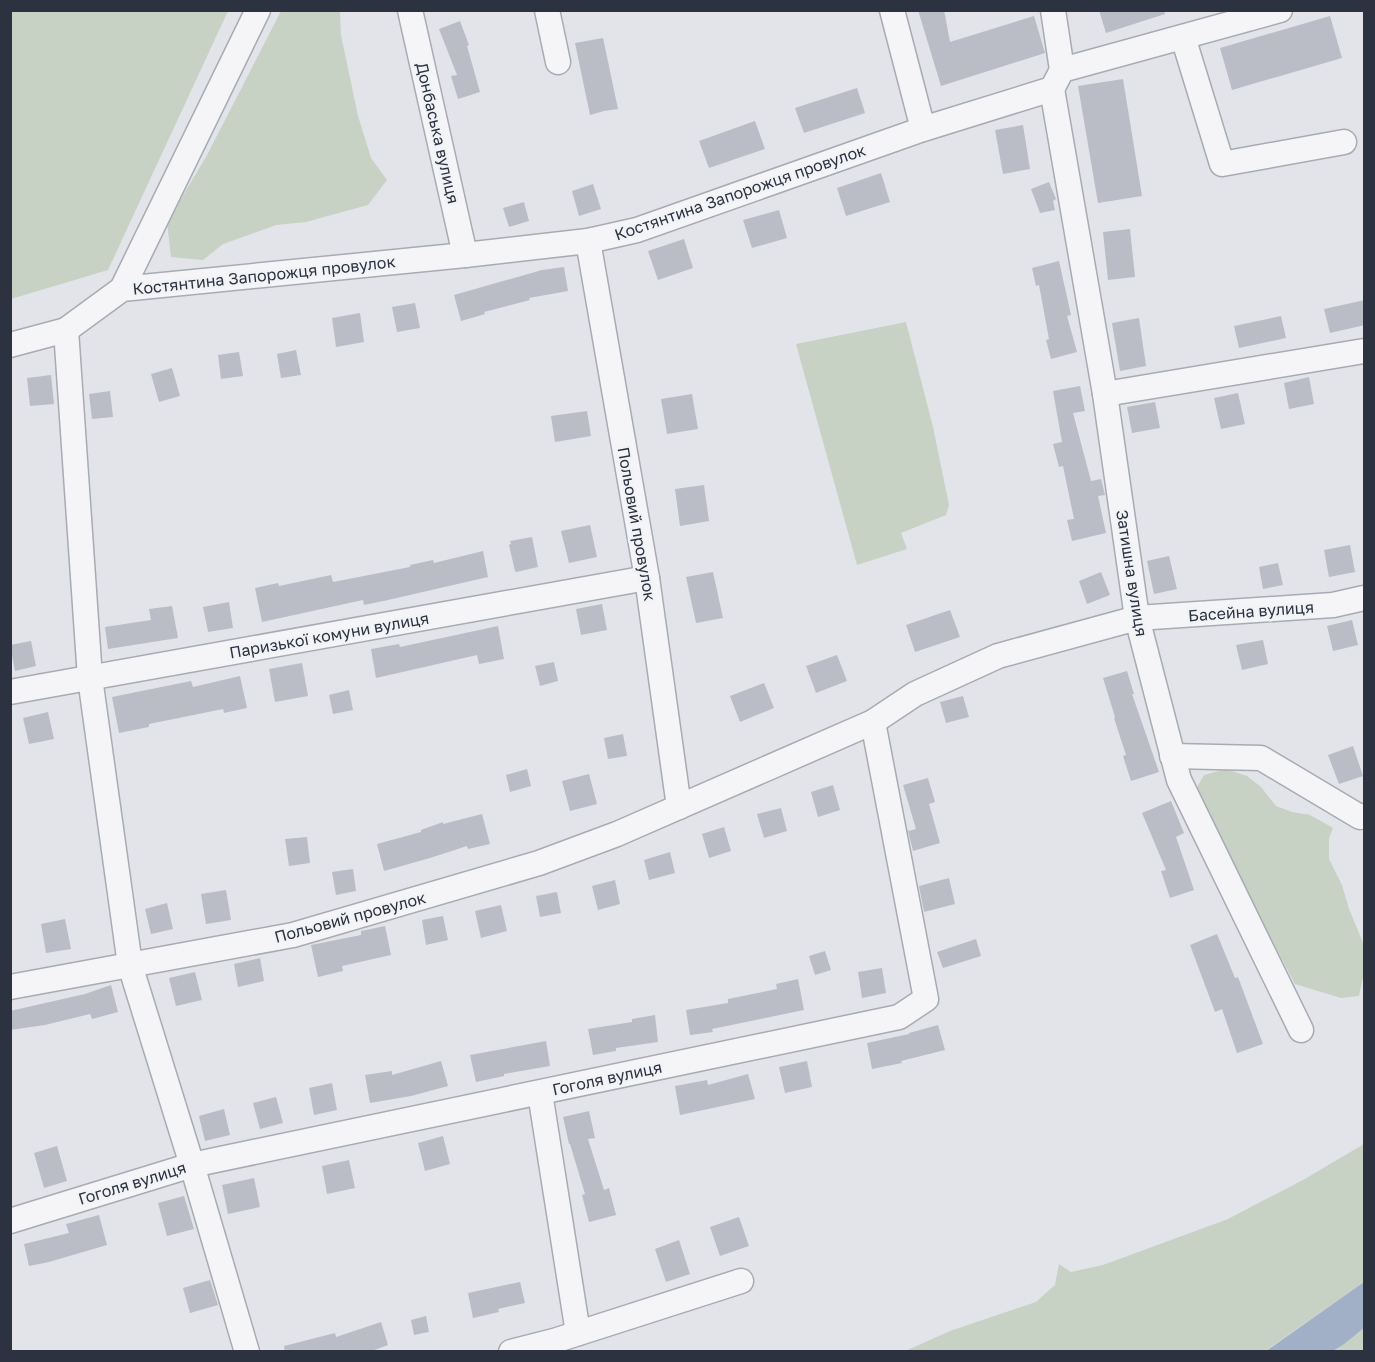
<svg xmlns="http://www.w3.org/2000/svg" width="1375" height="1362" font-family="'Golos Text',sans-serif">
  <style>
    .green { fill: #c7d2c4 }
    .water { fill: #a1b0c6 }
    .building { fill: #babdc5 }
    .lines { fill: none; stroke-linecap: round; stroke-linejoin: round }
    .minor-casing { stroke: #a8abb3; stroke-width: 27 }
    .minor { stroke: #f5f5f8; stroke-width: 24 }
    .labels { text-anchor: middle; dominant-baseline: central; stroke-width: 5; stroke-linejoin: round; paint-order: stroke }
    .street-label { font-size: 16px; fill: #2c3240; stroke: #f2f3f7 }
  </style>
  <rect width="100%" height="100%" fill="#e2e4e9"/>
  <g class="green">
    <polygon points="11,10 228,11 108,270 11,299"/>
    <polygon points="281,11 340,11 341,35 358,116 371,158 387,180 368,205 306,222 276,225 223,244 203,260 171,257 167,222 206,157"/>
    <polygon points="906,322 933,427 949,505 946,515 901,533 907,549 857,565 796,344"/>
    <polygon points="1226,769 1247,776 1261,787 1276,806 1292,812 1310,815 1333,828 1329,838 1329,859 1342,885 1349,909 1364,945 1364,972 1359,996 1341,998 1295,984 1193,794 1204,775"/>
    <polygon points="1364,1144 1364,1282 1265,1351 903,1352 950,1331 1036,1302 1055,1285 1059,1264 1071,1272 1103,1265 1228,1219 1303,1180"/>
    <polygon points="1364,1328 1364,1351 1333,1352 1343,1345"/>
  </g>
  <polygon class="water" points="1364,1282 1364,1328 1343,1345 1333,1351 1266,1351"/>
  <g class="building">
    <polygon points="918,10 944,10 950,42 1034,16 1045,53 941,86"/>
    <polygon points="1099,10 1164,10 1165,14 1106,33"/>
    <polygon points="1330,16 1342,58 1232,90 1220,48"/>
    <polygon points="460,21 469,45 467,46 480,92 458,99 451,76 457,75 439,29"/>
    <polygon points="603,38 618,109 604,111 590,115 575,43"/>
    <polygon points="1123,79 1142,196 1098,203 1078,86"/>
    <polygon points="857,88 865,113 804,133 795,108"/>
    <polygon points="755,121 765,149 709,168 699,141"/>
    <polygon points="1023,125 1030,169 1003,174 995,130"/>
    <polygon points="881,173 890,202 846,216 837,188"/>
    <polygon points="1049,182 1056,199 1053,201 1055,210 1040,213 1031,189"/>
    <polygon points="593,184 601,209 579,216 572,191"/>
    <polygon points="524,202 529,221 509,227 503,208"/>
    <polygon points="779,210 787,238 752,248 743,220"/>
    <polygon points="1130,229 1135,277 1108,280 1103,232"/>
    <polygon points="684,239 693,268 658,280 648,251"/>
    <polygon points="1059,261 1071,315 1067,316 1077,352 1051,359 1046,340 1049,339 1039,285 1036,286 1032,268"/>
    <polygon points="564,267 568,291 529,298 530,300 484,312 485,314 461,321 454,295 542,270"/>
    <polygon points="1365,300 1365,325 1330,333 1324,309"/>
    <polygon points="415,303 420,328 397,332 392,307"/>
    <polygon points="360,313 364,342 336,347 332,318"/>
    <polygon points="1281,316 1286,338 1239,348 1234,326"/>
    <polygon points="1139,318 1146,366 1120,371 1112,323"/>
    <polygon points="296,350 301,375 281,378 277,354"/>
    <polygon points="239,352 243,376 221,379 218,355"/>
    <polygon points="172,368 180,396 159,402 151,374"/>
    <polygon points="51,375 54,404 30,406 27,378"/>
    <polygon points="1309,377 1314,404 1289,409 1284,383"/>
    <polygon points="1080,386 1085,411 1073,413 1091,481 1101,479 1105,495 1098,496 1106,533 1072,541 1067,520 1074,519 1063,466 1059,467 1053,444 1062,442 1053,391"/>
    <polygon points="110,391 113,417 92,419 89,394"/>
    <polygon points="1238,393 1245,424 1221,429 1214,398"/>
    <polygon points="692,394 698,429 667,434 661,399"/>
    <polygon points="1155,402 1160,428 1132,433 1127,407"/>
    <polygon points="587,411 591,436 555,442 551,416"/>
    <polygon points="704,485 709,521 680,526 675,489"/>
    <polygon points="590,525 597,557 569,563 561,531"/>
    <polygon points="532,537 538,567 516,572 515,571 509,545 511,544 510,541"/>
    <polygon points="1350,545 1355,572 1329,577 1324,550"/>
    <polygon points="483,551 488,577 388,600 364,605 363,600 262,622 255,588 278,583 279,586 331,575 333,582 410,567 410,565 433,560 434,563"/>
    <polygon points="1169,556 1177,589 1154,594 1147,561"/>
    <polygon points="1278,563 1283,585 1263,589 1259,567"/>
    <polygon points="713,572 723,618 696,623 686,577"/>
    <polygon points="1101,572 1110,595 1087,604 1079,581"/>
    <polygon points="229,602 233,628 208,632 203,607"/>
    <polygon points="602,604 607,630 581,635 576,609"/>
    <polygon points="172,606 178,638 108,649 105,627 151,620 149,609"/>
    <polygon points="950,610 960,637 915,652 906,625"/>
    <polygon points="1352,620 1358,645 1333,651 1327,626"/>
    <polygon points="498,626 504,659 479,664 477,655 376,678 371,649 399,644 400,647"/>
    <polygon points="1263,640 1268,664 1242,670 1236,645"/>
    <polygon points="31,641 36,666 15,671 10,645"/>
    <polygon points="837,655 847,681 816,693 806,666"/>
    <polygon points="554,662 558,681 540,686 535,666"/>
    <polygon points="302,663 308,696 275,702 269,669"/>
    <polygon points="1127,671 1134,694 1132,694 1159,772 1131,781 1123,756 1126,755 1114,718 1115,717 1103,678"/>
    <polygon points="240,676 247,708 224,713 223,709 149,724 149,727 119,733 112,697 191,681 193,687"/>
    <polygon points="764,683 774,708 740,722 730,696"/>
    <polygon points="349,690 353,710 333,714 329,695"/>
    <polygon points="963,696 969,717 946,723 940,702"/>
    <polygon points="48,712 54,739 29,744 23,718"/>
    <polygon points="623,734 627,756 608,759 604,738"/>
    <polygon points="1353,746 1363,776 1339,784 1328,755"/>
    <polygon points="527,769 531,786 510,792 506,775"/>
    <polygon points="589,774 597,804 570,811 562,781"/>
    <polygon points="928,778 935,802 929,804 940,843 913,851 908,831 916,829 903,785"/>
    <polygon points="833,785 840,810 818,817 811,792"/>
    <polygon points="1171,801 1184,833 1176,837 1194,890 1170,898 1161,871 1166,870 1142,813"/>
    <polygon points="781,808 787,831 764,838 757,814"/>
    <polygon points="482,814 490,844 468,849 467,846 430,858 384,871 377,844 421,832 421,830 443,822 443,824"/>
    <polygon points="724,827 731,851 709,858 702,834"/>
    <polygon points="307,837 310,863 289,866 285,839"/>
    <polygon points="670,852 675,873 649,880 644,860"/>
    <polygon points="353,869 356,891 336,895 332,872"/>
    <polygon points="949,878 955,904 924,912 919,886"/>
    <polygon points="615,880 620,904 598,910 592,886"/>
    <polygon points="226,890 231,920 206,924 201,894"/>
    <polygon points="557,892 561,913 540,917 536,896"/>
    <polygon points="167,903 173,929 151,934 145,909"/>
    <polygon points="501,905 507,931 481,938 475,911"/>
    <polygon points="443,916 448,940 426,945 422,920"/>
    <polygon points="65,919 71,949 46,953 41,924"/>
    <polygon points="385,926 391,955 342,966 343,971 318,977 311,945 361,935 361,931"/>
    <polygon points="1217,934 1235,978 1238,977 1263,1044 1237,1053 1222,1009 1215,1012 1190,945"/>
    <polygon points="976,939 981,956 943,968 937,952"/>
    <polygon points="825,951 831,970 815,975 809,956"/>
    <polygon points="260,958 264,981 238,987 234,964"/>
    <polygon points="882,968 886,993 862,998 858,972"/>
    <polygon points="195,972 202,1000 176,1006 169,978"/>
    <polygon points="798,979 804,1010 712,1029 713,1032 690,1035 686,1010 728,1003 728,999 777,989 776,984"/>
    <polygon points="111,985 118,1012 92,1019 90,1014 45,1025 10,1030 10,1011 85,994"/>
    <polygon points="655,1015 658,1042 616,1048 616,1051 593,1055 588,1029 632,1022 632,1019"/>
    <polygon points="938,1025 945,1050 901,1061 902,1063 872,1069 867,1043 909,1034 909,1033"/>
    <polygon points="546,1041 550,1066 504,1074 504,1076 476,1082 470,1055"/>
    <polygon points="441,1061 448,1086 411,1096 370,1103 365,1075 392,1071 392,1075"/>
    <polygon points="807,1061 812,1087 785,1093 779,1067"/>
    <polygon points="748,1074 755,1099 680,1115 675,1086 707,1080 708,1085"/>
    <polygon points="332,1083 337,1110 314,1115 309,1088"/>
    <polygon points="276,1097 283,1123 260,1129 253,1103"/>
    <polygon points="224,1109 230,1135 205,1141 199,1116"/>
    <polygon points="589,1111 595,1138 588,1139 604,1190 609,1188 616,1215 589,1222 582,1195 585,1194 570,1144 569,1144 563,1117"/>
    <polygon points="443,1136 450,1164 425,1171 418,1143"/>
    <polygon points="57,1146 67,1181 44,1188 34,1153"/>
    <polygon points="349,1160 355,1188 327,1194 322,1166"/>
    <polygon points="254,1178 260,1207 228,1214 222,1185"/>
    <polygon points="184,1196 194,1229 167,1236 158,1203"/>
    <polygon points="99,1215 107,1245 49,1262 29,1266 24,1244 69,1233 66,1224"/>
    <polygon points="739,1217 749,1246 720,1256 710,1227"/>
    <polygon points="679,1240 690,1274 666,1282 655,1249"/>
    <polygon points="210,1280 218,1305 190,1313 183,1288"/>
    <polygon points="520,1282 525,1303 498,1309 499,1312 473,1318 468,1293"/>
    <polygon points="426,1316 429,1332 414,1335 411,1320"/>
    <polygon points="381,1322 388,1345 369,1352 285,1352 284,1346 335,1333 336,1337"/>
  </g>
  <g class="lines">
    <g class="minor-casing">
      <g id="minor">
        <polyline points="410,10 465,255"/>
        <polyline points="547,10 558,62"/>
        <polyline points="892,10 923,129"/>
        <polyline points="1053,10 1062,70"/>
        <polyline points="1183,37 1222,164 1344,142"/>
        <polyline points="1052,89 1105,394 1137,618 1179,780 1301,1030"/>
        <polyline points="588,241 647,578 679,807"/>
        <polyline points="122,289 258,10"/>
        <polyline points="66,330 90,678 130,965 192,1165 247,1352"/>
        <polyline points="10,345 66,330 122,289 465,255 588,241 637,230 923,129 1052,89 1062,70 1280,10"/>
        <polyline points="1105,394 1364,351"/>
        <polyline points="10,692 647,578"/>
        <polyline points="1172,756 1261,758 1360,817 1364,816"/>
        <polyline points="10,987 293,935 539,863 617,834 873,722 915,694 998,656 1137,618 1333,605 1364,598"/>
        <polyline points="540,1093 578,1333"/>
        <polyline points="10,1221 192,1165 899,1017 926,999 873,722"/>
        <polyline points="511,1352 554,1341 741,1281"/>
      </g>
    </g>
    <use href="#minor" class="minor"/>
  </g>
  <g class="labels">
    <g class="street-label">
      <text transform="translate(438 133) rotate(77)">Донбаська вулиця</text>
      <text transform="translate(740 192) rotate(-19)">Костянтина Запорожця провулок</text>
      <text transform="translate(264 275) rotate(-6)">Костянтина Запорожця провулок</text>
      <text transform="translate(637 524) rotate(80)">Польовий провулок</text>
      <text transform="translate(1132 573) rotate(81)">Затишна вулиця</text>
      <text transform="translate(1251 611) rotate(-4)">Басейна вулиця</text>
      <text transform="translate(329 635) rotate(-10)">Паризької комуни вулиця</text>
      <text transform="translate(350 917) rotate(-15)">Польовий провулок</text>
      <text transform="translate(607 1078) rotate(-12)">Гоголя вулиця</text>
      <text transform="translate(132 1183) rotate(-17)">Гоголя вулиця</text>
    </g>
  </g>
  <rect width="1375" height="1362" fill="none" stroke="#2c3240" stroke-width="24"/>
</svg>
